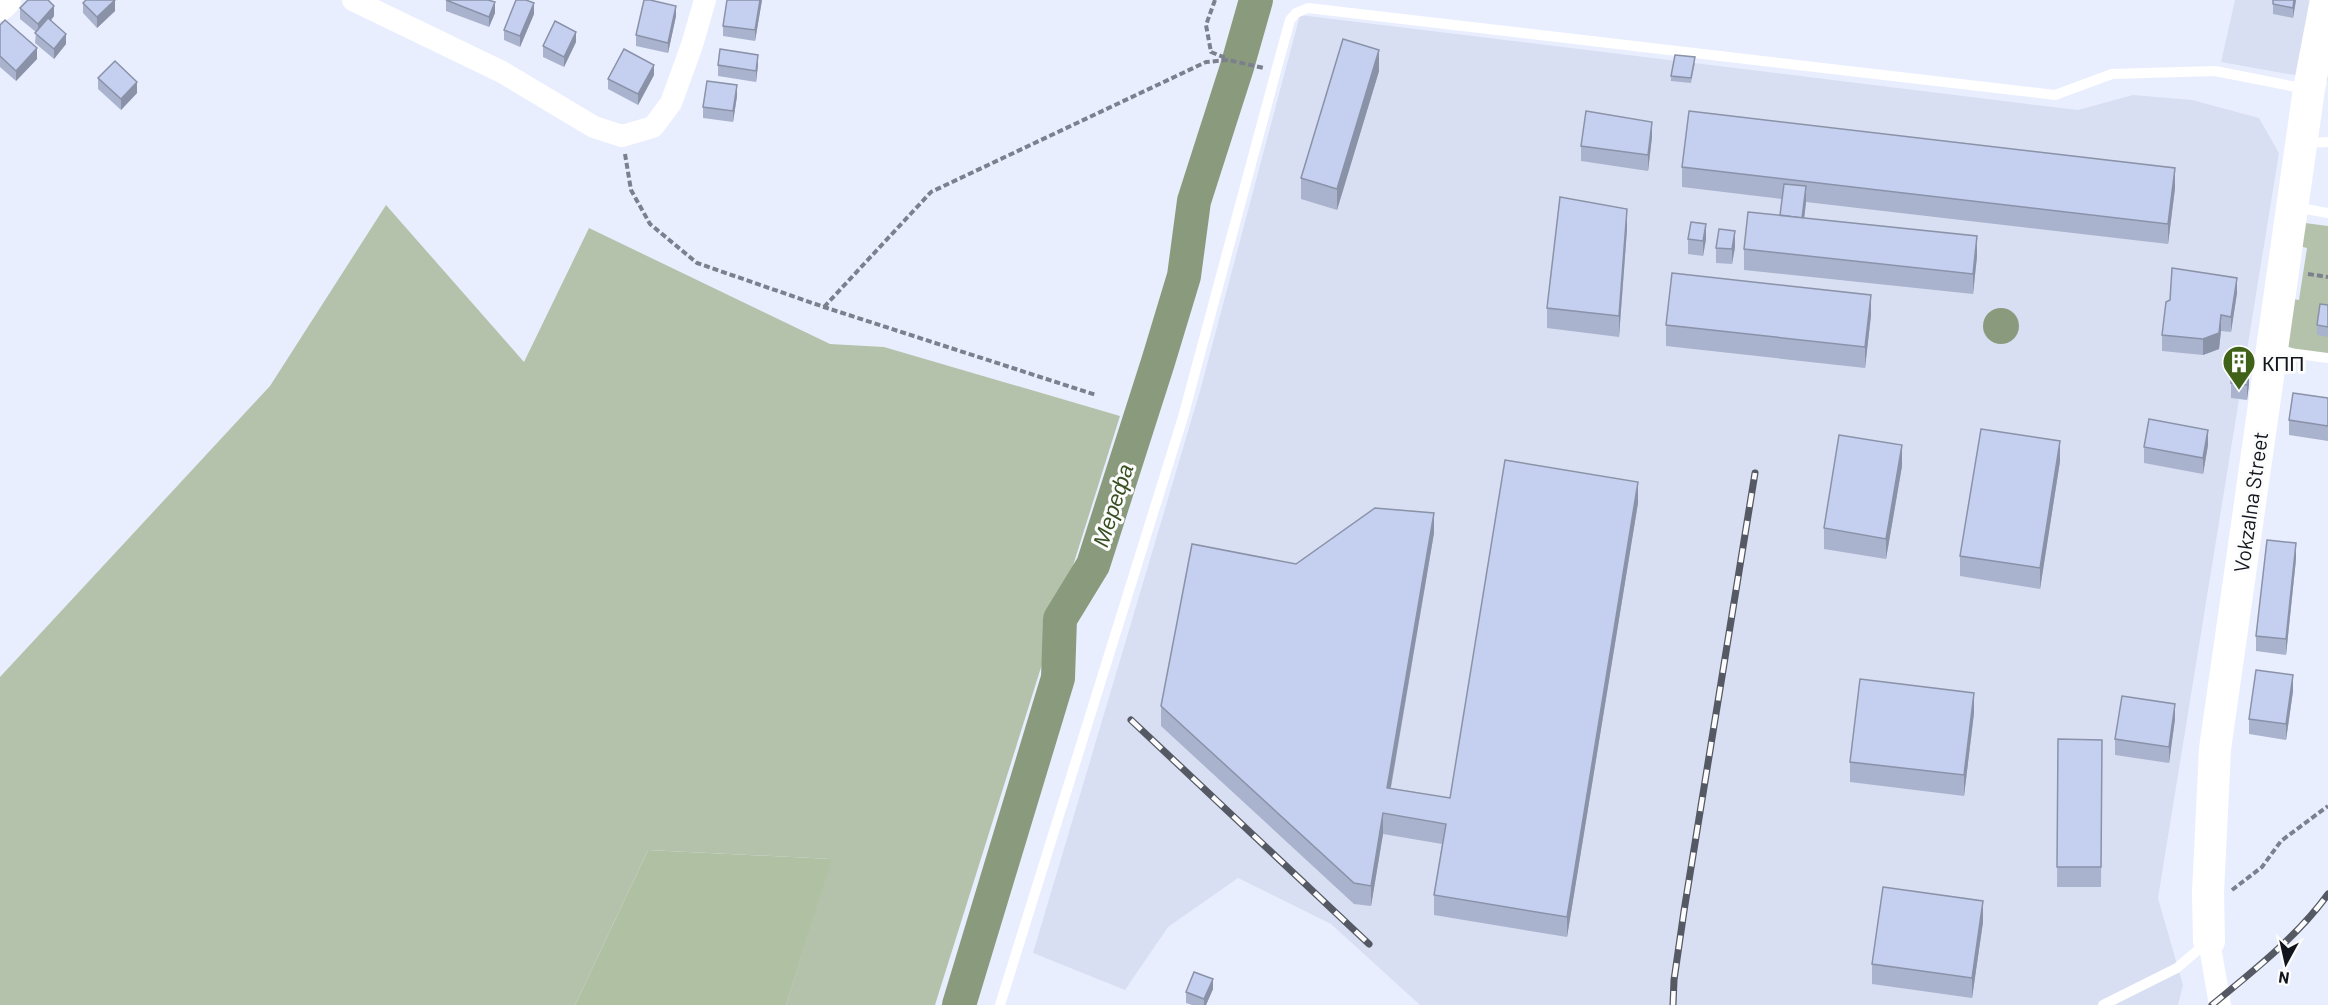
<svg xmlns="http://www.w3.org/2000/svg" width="2328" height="1005" font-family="Barlow,sans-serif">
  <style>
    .built { fill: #d8dff2 }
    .green { fill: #b5c2ab }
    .forest { fill: #b0c1a3 }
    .water { fill: #8a9b7d }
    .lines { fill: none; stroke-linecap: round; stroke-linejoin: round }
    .river { stroke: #8a9b7d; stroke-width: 34 }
    .path { stroke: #7c808d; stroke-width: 4; stroke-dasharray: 6 3; stroke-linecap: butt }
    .lane { stroke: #fff; stroke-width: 10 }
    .street { stroke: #fff; stroke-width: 22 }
    .secondary { stroke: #fff; stroke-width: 32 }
    .rail-casing { stroke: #555964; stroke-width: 7 }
    .rail { stroke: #fcfcfc; stroke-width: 4.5; stroke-dasharray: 14; stroke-linecap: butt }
    .wall { fill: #a9b3ce }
    .shaded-wall { fill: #8a92a8 }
    .building { fill: #c5d0f0; stroke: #8a92a8; stroke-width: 1.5 }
    .labels { text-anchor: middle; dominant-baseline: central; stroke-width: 6; stroke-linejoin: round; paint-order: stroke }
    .poi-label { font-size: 21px; fill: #12151e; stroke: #fcfcfc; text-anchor: start }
    .street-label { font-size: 21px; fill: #12151e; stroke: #fcfcfc }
    .water-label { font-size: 22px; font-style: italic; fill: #384f21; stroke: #fcfcfc }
  </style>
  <rect width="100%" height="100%" fill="#e9eeff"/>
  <g class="built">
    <polygon points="2235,0 2328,0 2328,81 2221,62"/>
    <polygon points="1300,15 2078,110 2133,95 2192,100 2259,118 2279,153 2158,898 2183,985 2178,1005 1420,1005 1331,924 1238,878 1168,927 1125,990 1033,953 1200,391"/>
  </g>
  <g class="green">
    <polygon points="386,205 524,362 589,228 830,344 884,347 1120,416 935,1005 786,1005 831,859 648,850 575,1005 0,1005 0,677 270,386"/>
    <polygon points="2305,223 2328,226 2328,355 2297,350 2287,346 2286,298 2299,300 2307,248 2295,245"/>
  </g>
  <polygon class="forest" points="648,850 832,859 786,1005 575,1005"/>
  <circle class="water" cx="2001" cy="326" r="18"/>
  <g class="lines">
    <polyline class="river" points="959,1005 1058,678 1060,619 1093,565 1158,362 1184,276 1194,201 1237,67 1256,0"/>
    <g class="path">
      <polyline points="1215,0 1206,25 1211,52 1228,59"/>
      <polyline points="625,154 631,190 650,224 697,263 824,307 1096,395"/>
      <polyline points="2308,274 2328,277"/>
      <polyline points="824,307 931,192 1206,62 1228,60 1264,68"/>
      <polyline points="2232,890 2262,867 2281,841 2328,806"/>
    </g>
    <g class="lane">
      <polyline points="2304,143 2328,142"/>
      <polyline points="2295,207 2328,213"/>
      <polyline points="2275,351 2328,358"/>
      <polyline points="1000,1005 1183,417 1276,71 1290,20 1296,13 1308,8 2055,95 2112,74 2215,71 2306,89"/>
      <polyline points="2103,1005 2177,968 2206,943"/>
    </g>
    <g class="street">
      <polyline points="353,0 502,72 594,127 622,136 653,127 671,103 692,45 705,0"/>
      <polyline points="2209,941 2220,1005"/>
    </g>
    <g class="secondary">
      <polyline points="0,5 5,0"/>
      <polyline points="2209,941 2208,893 2215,749 2309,89 2326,0"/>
    </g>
    <g class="rail-casing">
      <g id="rail">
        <polyline points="1131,720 1369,944"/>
        <polyline points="1673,1005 1674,980 1684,911 1755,473"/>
        <path d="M2212,1005C2253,971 2297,937 2328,894"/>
      </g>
    </g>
    <use href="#rail" class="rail"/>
  </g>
  <g class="wall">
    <polygon points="446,0 495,13 489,27 446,11"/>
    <polygon points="762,0 755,41 723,36 723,26"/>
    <polygon points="2296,0 2293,18 2273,14 2273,4"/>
    <polygon points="83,3 115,11 97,28 83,13"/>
    <polygon points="20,8 54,16 51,21 66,44 54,59 35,43 36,32 20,19"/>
    <polygon points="534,14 520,47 504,40 504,30"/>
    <polygon points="676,16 668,53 636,46 636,35"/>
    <polygon points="0,25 37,59 16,81 0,67"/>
    <polygon points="576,42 564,67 543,57 543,46"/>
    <polygon points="1695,63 1691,83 1671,81 1671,76"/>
    <polygon points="718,65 758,65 756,82 718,76"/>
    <polygon points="1379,71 1337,210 1301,199 1301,178"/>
    <polygon points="654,75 638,105 608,89 608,79"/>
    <polygon points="98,78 137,93 121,110 98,89"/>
    <polygon points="737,96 733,122 703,118 703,107"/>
    <polygon points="1652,137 1648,171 1581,161 1581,146"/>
    <polygon points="1682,167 2175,188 2168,244 1806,202 1804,218 1977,256 1973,294 1744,270 1744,249 1780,215 1782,199 1682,187"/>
    <polygon points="1627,229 1619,337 1547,328 1547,308"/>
    <polygon points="1688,239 1706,239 1703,256 1688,254"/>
    <polygon points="1735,247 1732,264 1716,263 1716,248"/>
    <polygon points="2237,293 2231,332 2221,331 2219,349 2203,355 2162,351 2162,335"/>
    <polygon points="2328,305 2328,337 2317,335 2317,325"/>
    <polygon points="1871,315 1865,368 1666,346 1666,325"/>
    <polygon points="2231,383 2249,384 2247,400 2231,398"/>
    <polygon points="2328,398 2328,441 2289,435 2289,420"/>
    <polygon points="2208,445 2203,474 2144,463 2144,447"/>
    <polygon points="2060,461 2040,589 1960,576 1960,556"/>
    <polygon points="1902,466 1886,559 1824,549 1824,528"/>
    <polygon points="1638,503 1567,937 1434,915 1434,895 1442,844 1383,834 1371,906 1354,904 1161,726 1161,706 1434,533 1391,788 1450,798"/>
    <polygon points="2296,559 2286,655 2256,651 2256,636"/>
    <polygon points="2293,691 2286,740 2249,734 2249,719"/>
    <polygon points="1974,713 1964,796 1850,782 1850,762"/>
    <polygon points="2175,719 2169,763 2115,755 2115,739"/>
    <polygon points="2058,739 2102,740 2101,887 2057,887"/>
    <polygon points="1983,922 1972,998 1872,984 1872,964"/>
    <polygon points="1213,989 1206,1005 1192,1005 1186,1003 1186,992"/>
  </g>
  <g class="shaded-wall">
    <polygon points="115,0 115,11 97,28 97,17"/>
    <polygon points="760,0 762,0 755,41 755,30"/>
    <polygon points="2294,0 2296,0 2293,18 2293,8"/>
    <polygon points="495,2 495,13 489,27 489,17"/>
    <polygon points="534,3 534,14 520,47 520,36"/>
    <polygon points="54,6 54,16 38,34 38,24"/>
    <polygon points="676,6 676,16 668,53 668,43"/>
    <polygon points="576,32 576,42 564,67 564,57"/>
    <polygon points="66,34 66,44 54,59 54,49"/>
    <polygon points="37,48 37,59 16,81 16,71"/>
    <polygon points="1379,50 1379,71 1337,210 1337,189"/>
    <polygon points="758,55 758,65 756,82 756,71"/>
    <polygon points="654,65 654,75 638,105 638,94"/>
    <polygon points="137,82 137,93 121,110 121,99"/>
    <polygon points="737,85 737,96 733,122 733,111"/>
    <polygon points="1652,122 1652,137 1648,171 1648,155"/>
    <polygon points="2175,168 2175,188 2168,244 2168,224"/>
    <polygon points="1806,186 1806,202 1802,238 1802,222"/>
    <polygon points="1627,209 1627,229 1619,337 1619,316"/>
    <polygon points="1706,224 1706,239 1703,256 1703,241"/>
    <polygon points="1735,231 1735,247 1732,264 1732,249"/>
    <polygon points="1977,236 1977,256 1973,294 1973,274"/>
    <polygon points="2237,278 2237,293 2231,332 2231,317"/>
    <polygon points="1871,295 1871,315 1865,368 1865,347"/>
    <polygon points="2221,315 2221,331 2219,349 2203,355 2203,339"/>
    <polygon points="2249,369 2249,384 2247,400 2247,385"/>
    <polygon points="2208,430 2208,445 2203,474 2203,458"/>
    <polygon points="2060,441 2060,461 2040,589 2040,568"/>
    <polygon points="1902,445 1902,466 1886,559 1886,539"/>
    <polygon points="1638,482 1638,503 1567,937 1567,917"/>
    <polygon points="1434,513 1434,533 1387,808 1387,788"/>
    <polygon points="2296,543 2296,559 2286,655 2286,639"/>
    <polygon points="2293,675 2293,691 2286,740 2286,724"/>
    <polygon points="1974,693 1974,713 1964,796 1964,775"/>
    <polygon points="2175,704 2175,719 2169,763 2169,747"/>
    <polygon points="1383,813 1383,834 1371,906 1371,886"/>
    <polygon points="1983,901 1983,922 1972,998 1972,978"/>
    <polygon points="1213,979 1213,989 1206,1005 1204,1005 1204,999"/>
  </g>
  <g class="building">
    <polygon points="28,0 48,0 54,6 38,24 20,8"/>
    <polygon points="86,0 115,0 97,17 83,3"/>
    <polygon points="446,0 488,0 495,2 489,17"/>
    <polygon points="516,0 526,0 534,3 520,36 504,30"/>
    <polygon points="644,0 650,0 676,6 668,43 636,35"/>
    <polygon points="727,0 760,0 755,30 723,26"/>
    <polygon points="2273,0 2294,0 2293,8 2273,4"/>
    <polygon points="48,18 66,34 54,49 35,33"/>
    <polygon points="5,20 37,48 16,71 0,56 0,25"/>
    <polygon points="555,21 576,32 564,57 543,46"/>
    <polygon points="1343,39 1379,50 1337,189 1301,178"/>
    <polygon points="624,49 654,65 638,94 608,79"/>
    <polygon points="720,49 758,55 756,71 718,65"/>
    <polygon points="1675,55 1695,57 1691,78 1671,76"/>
    <polygon points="115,61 137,82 121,99 98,78"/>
    <polygon points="707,81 737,85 733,111 703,107"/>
    <polygon points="1586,111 1652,122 1648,155 1581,146"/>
    <polygon points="1689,111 2175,168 2168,224 1682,167"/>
    <polygon points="1784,184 1806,186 1802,218 1780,215"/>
    <polygon points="1560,197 1627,209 1619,316 1547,308"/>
    <polygon points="1748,212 1977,236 1973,274 1744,249"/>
    <polygon points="1691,222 1706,224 1703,241 1688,239"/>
    <polygon points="1719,229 1735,231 1732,249 1716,248"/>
    <polygon points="2172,268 2237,278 2231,317 2221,315 2219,333 2203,339 2162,335 2166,302 2170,300"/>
    <polygon points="1672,273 1871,295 1865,347 1666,325"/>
    <polygon points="2320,304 2328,305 2328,327 2317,325"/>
    <polygon points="2232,366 2249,369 2247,385 2231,383"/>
    <polygon points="2293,393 2328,398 2328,426 2289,420"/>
    <polygon points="2149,419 2208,430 2203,458 2144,447"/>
    <polygon points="1981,429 2060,441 2040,568 1960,556"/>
    <polygon points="1839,435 1902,445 1886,539 1824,528"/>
    <polygon points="1505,460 1638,482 1567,917 1434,895 1446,824 1383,813 1371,886 1354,883 1161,706 1192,544 1296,564 1375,508 1434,513 1387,788 1450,798"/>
    <polygon points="2267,540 2296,543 2286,639 2256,636"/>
    <polygon points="2256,670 2293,675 2286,724 2249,719"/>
    <polygon points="1860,679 1974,693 1964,775 1850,762"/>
    <polygon points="2122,696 2175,704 2169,747 2115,739"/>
    <polygon points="2058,739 2102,740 2101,867 2057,867"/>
    <polygon points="1883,887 1983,901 1972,978 1872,964"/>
    <polygon points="1194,972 1213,979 1204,999 1186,992"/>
  </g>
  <defs>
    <g id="building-pin" transform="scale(1.725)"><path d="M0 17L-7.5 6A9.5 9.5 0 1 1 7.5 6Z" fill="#3f6118" stroke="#fcfcfc"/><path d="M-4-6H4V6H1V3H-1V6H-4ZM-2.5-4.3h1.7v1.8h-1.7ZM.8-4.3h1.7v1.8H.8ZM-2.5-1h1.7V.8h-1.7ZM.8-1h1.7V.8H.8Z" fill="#fff"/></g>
  </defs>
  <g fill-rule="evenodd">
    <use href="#building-pin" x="2239" y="362"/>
  </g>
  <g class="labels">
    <g class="poi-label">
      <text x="2262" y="362">КПП</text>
    </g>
    <g class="street-label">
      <text transform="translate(2250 502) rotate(-82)">Vokzalna Street</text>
    </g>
    <g class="water-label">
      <text transform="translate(1112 505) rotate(-72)">Мерефа</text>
    </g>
  </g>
  <g transform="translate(2286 963) rotate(188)" stroke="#fcfcfc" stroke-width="4.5" paint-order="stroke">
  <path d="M0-4.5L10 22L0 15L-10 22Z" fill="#12151e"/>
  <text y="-9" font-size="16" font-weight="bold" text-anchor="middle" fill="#12151e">N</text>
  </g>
</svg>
